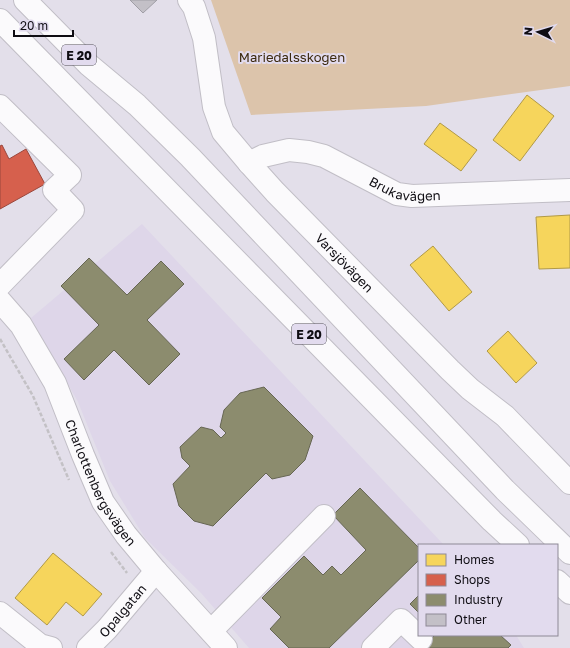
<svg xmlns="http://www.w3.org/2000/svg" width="570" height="648" font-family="'Golos Text',sans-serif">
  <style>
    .built { fill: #ded6e9 }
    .green { fill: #dcc4ab }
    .homes { fill: #f6d55c; stroke: #b19946 }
    .shops { fill: #d6604d; stroke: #9a473c }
    .industry { fill: #8c8c6e; stroke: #666653 }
    .building { fill: #c3c0c7; stroke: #a09ea6 }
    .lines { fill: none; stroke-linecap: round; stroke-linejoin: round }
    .minor-casing { stroke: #c1bec6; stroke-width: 24 }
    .highway-casing { stroke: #c1bec6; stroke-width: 24 }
    .path { stroke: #c3c1c5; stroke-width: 2.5; stroke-dasharray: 4 2; stroke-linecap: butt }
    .minor { stroke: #fbfafc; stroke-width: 22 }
    .highway { stroke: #fbfafc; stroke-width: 22 }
    .labels { text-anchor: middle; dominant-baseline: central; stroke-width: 4; stroke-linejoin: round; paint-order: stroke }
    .shield { fill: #e2dbee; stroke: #4e4b55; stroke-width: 1 }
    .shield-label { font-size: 12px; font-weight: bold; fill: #0f0d13 }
    .park-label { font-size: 13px; fill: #3b290e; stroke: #e2dbee }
    .street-label { font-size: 13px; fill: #0f0d13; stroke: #e2dbee }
  </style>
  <rect width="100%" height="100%" fill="#e3dfea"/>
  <polygon class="built" points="142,224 444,545 419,545 419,635 516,635 524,648 249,648 201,593 145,538 110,481 78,402 31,318"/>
  <polygon class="green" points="211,0 570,0 570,86 426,106 251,115"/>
  <g class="homes">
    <polygon points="527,95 554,116 520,161 493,140"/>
    <polygon points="440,123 477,150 461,171 424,144"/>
    <polygon points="570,215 570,268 539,269 536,217"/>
    <polygon points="433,246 472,292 449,311 410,265"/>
    <polygon points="508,331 537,363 516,383 487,351"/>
    <polygon points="53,553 102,594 83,616 66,602 47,625 15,598"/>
  </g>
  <polygon class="shops" points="2,145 9,159 26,149 45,184 0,209 0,146"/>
  <g class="industry">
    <polygon points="89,258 127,295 161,261 184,284 147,320 180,354 149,385 114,350 84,380 64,359 99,325 61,286"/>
    <polygon points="264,387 313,436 305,460 290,475 272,479 266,473 213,526 194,521 179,506 173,484 190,466 182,458 180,447 201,427 213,430 221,438 226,433 220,427 224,410 240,393"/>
    <polygon points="360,488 419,548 419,560 329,648 289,648 270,629 281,617 262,598 304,556 323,575 332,566 341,575 366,550 333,515"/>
    <polygon points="419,595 419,613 410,604"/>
    <polygon points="435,635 500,635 511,645 508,648 422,648"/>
  </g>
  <polygon class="building" points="130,0 157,0 143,13"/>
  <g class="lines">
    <g class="minor-casing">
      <g id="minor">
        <path id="s1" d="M189,0L194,7L204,38L214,107L223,132L249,163L275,192L450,370L470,389L505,416L570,483"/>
        <polyline points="0,106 70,175 54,190 73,210 0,285"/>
        <path id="s2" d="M249,163L263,156L289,150L308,152L324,156L397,194L412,196L570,190"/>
        <path id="s3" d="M0,301L21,325L55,383L83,455L103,502L126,535L156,571L226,648"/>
        <polyline points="0,613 40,645 51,648"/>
        <polyline points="211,631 324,516"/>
        <path id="s4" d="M88,648L107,629L156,571"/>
        <polyline points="373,648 401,620 421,639"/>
      </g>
    </g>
    <g class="highway-casing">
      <g id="highway">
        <polyline points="25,0 89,65 137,105 190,157 505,490 570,553"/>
        <polyline points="0,20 492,521 518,545"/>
        <polyline points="557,581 570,593"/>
      </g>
    </g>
    <g class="path">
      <polyline points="0,339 33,396 69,480"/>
      <polyline points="111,552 127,573"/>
    </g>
    <use href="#minor" class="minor"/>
    <use href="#highway" class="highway"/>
  </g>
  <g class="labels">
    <g class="shield">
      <rect x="62" y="45" width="34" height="20" rx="3"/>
      <rect x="292" y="324" width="34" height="20" rx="3"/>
    </g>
    <g class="shield-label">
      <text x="79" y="55">E 20</text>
      <text x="309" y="334">E 20</text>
    </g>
    <g class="park-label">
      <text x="292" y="57">Mariedalsskogen</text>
    </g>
    <g class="street-label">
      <text stroke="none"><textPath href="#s2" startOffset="167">Brukavägen</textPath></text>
      <text stroke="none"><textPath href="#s1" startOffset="316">Varsjövägen</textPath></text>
      <text stroke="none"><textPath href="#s3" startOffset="209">Charlottenbergsvägen</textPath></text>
      <text stroke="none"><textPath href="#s4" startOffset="51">Opalgatan</textPath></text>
    </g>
  </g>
  <rect x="418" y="544" width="140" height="92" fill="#e2dbee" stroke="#8e8996"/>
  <rect x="426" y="554" width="20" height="12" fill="#f6d55c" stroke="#8e8996"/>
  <text x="454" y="564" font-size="12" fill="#0f0d13">Homes</text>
  <rect x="426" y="574" width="20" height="12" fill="#d6604d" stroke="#8e8996"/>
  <text x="454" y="584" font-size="12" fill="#0f0d13">Shops</text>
  <rect x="426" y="594" width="20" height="12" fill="#8c8c6e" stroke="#8e8996"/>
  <text x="454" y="604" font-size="12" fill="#0f0d13">Industry</text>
  <rect x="426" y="614" width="20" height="12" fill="#c3c0c7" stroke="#8e8996"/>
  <text x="454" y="624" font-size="12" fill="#0f0d13">Other</text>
  <g transform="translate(538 32) rotate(275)" stroke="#e2dbee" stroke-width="3" paint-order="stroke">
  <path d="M0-3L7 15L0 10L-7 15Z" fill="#0f0d13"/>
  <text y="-6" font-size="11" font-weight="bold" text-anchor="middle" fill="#0f0d13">N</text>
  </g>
  <path d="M14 30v6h59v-6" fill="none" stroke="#0f0d13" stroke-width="2"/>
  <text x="20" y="30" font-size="12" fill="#0f0d13" stroke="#e2dbee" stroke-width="3" paint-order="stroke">20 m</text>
</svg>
